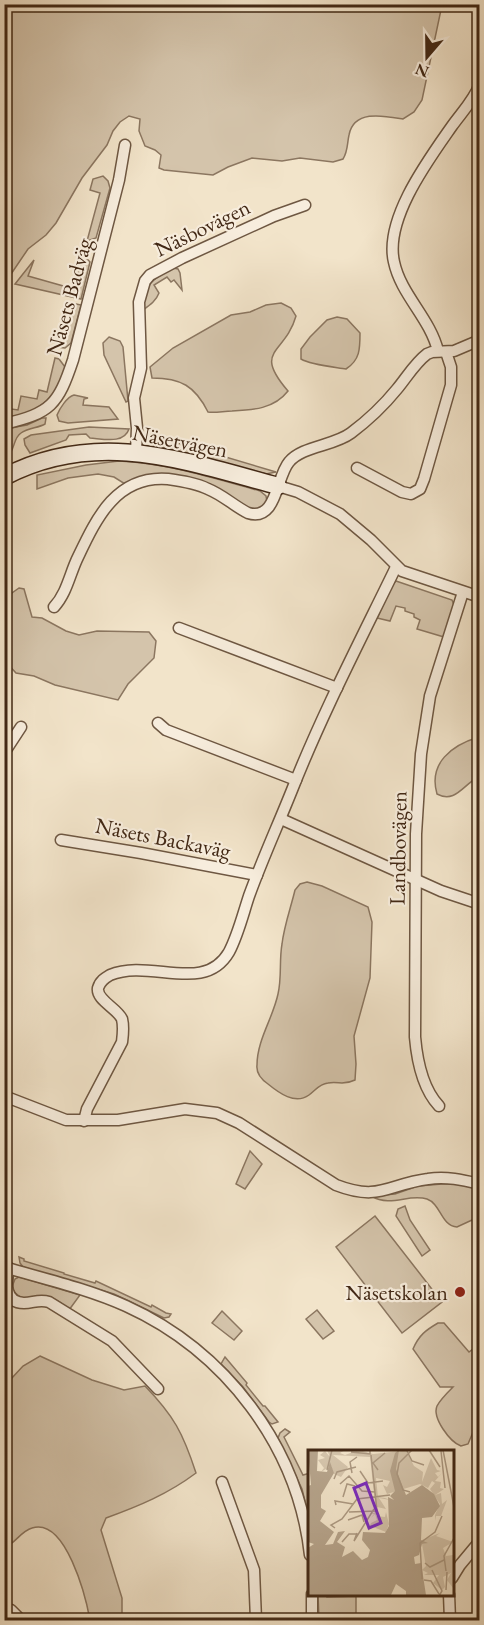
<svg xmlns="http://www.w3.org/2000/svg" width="484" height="1625" font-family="'EB Garamond',serif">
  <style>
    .green { fill: #d4c4ab; stroke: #8b7660; stroke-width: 1.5 }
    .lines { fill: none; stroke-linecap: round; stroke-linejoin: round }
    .street-casing { stroke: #6e5742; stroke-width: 13 }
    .secondary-casing { stroke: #422815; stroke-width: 19 }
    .street { stroke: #f7eddd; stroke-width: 10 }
    .secondary { stroke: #f7eddd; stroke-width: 16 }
    .poi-dot { fill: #8f2418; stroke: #f7eddd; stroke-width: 2 }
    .labels { text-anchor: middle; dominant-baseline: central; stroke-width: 4.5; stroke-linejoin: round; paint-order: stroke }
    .street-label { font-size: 22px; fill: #422815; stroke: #f7eddd }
    .poi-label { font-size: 22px; fill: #422815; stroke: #f7eddd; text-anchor: end }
    .inset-road { fill: none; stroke: #ac9982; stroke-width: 1.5 }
    .view { fill: #7b2cbf; fill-opacity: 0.15; stroke: #7b2cbf; stroke-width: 3 }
    .inset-edge { fill: none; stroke: #422815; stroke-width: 3 }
  </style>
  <rect width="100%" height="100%" fill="#f2e4ca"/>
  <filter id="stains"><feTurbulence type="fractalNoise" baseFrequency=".00333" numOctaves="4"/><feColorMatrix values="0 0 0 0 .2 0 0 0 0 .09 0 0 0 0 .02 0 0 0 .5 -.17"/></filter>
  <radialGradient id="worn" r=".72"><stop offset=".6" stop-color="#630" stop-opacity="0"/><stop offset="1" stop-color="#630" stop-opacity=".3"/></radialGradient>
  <g class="green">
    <path d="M5,4H442V5L422,100L414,112L403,119C385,116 354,109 349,135C347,144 348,151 343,159L333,162L300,158L282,161L252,158L228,167L213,175L164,170L159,168L161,155L155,150L145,146L139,131L140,119L129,116L120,122L113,131L107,145L82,178L56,223L46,235L28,249L5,283Z"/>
    <polygon points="103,176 108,181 110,188 96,238 87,241 100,193 90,190 93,179"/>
    <polygon points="83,255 90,262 81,299 15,284 34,260 28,276 74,289"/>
    <path d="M173,268L178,269L180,273L182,290L174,280L171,282L167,277L154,285L159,293C156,301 150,305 143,310C144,284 152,279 173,268Z"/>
    <polygon points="67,302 81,305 71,343 65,348 57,347"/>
    <path d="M281,303L291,308L296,316C285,355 252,349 288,391C274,409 253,410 232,411C224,411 216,413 208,412C195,386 181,378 152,378L150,367L173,348L231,315L250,312L266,305Z"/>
    <path d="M337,317L347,319L360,333C360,349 360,360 346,369C334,367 311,365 301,359V349L310,337L327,320Z"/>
    <polygon points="109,337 120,341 123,347 128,401 126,402 104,355 103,343"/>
    <path d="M55,358L59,359L65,367C61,396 33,417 5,417V408L18,410L21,396L37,399L39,390L47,392Z"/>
    <path d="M74,395L88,398L84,399L83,405L109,407L118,419L68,423L59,421L57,415C60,408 67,397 74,395Z"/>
    <path d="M42,418H46L45,424C38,428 28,428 21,433C12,439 16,452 5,457L4,429L27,425Z"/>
    <path d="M89,427L129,429C124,444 104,439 90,438L86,434L69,435L66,440L30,453L25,445L24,439L31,435Z"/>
    <polygon points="148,434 276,472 266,474 154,445 144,440 145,435"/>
    <path d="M119,461C167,463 213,478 260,491L266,496L267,502L261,510L249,509L197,480L125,484L114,477L98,474L68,478L37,489V475L86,465Z"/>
    <polygon points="396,581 452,600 454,605 444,637 417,629 420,620 414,617 414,614 405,611 405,608 396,606 390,621 377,618 392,585"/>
    <polygon points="19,588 24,589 32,617 42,618 66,631 79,635 97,631 149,632 156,641 154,658 128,684 118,700 55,685 34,676 16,673 5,661 5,607 12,593"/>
    <path d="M479,737V777C464,783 456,804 437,794C428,763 452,745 479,737Z"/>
    <path d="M307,882L322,886L368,907L372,922L370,978L354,1036L356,1064L355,1080C343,1086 339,1081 328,1083C319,1084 316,1090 309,1095C295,1105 279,1093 268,1084C261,1079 256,1073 257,1065C257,1040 273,1018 278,994C282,977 279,961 282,944C284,926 291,907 295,890L300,884Z"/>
    <polygon points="250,1151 262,1164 245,1189 236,1184"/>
    <path d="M442,1184H456L479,1188V1231L472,1220L457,1227C441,1226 441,1204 427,1199C408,1193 392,1208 371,1196L395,1194L418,1186Z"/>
    <polygon points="405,1206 410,1220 430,1250 422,1256 396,1216 398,1209"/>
    <polygon points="375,1216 442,1302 402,1333 336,1247"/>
    <polygon points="19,1257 24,1259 24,1261 64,1273 64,1274 95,1283 96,1281 151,1307 152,1305 166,1313 171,1314 169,1317 164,1318 114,1294 23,1267 20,1263"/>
    <path d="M19,1277L23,1278L80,1295L69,1310C64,1305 59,1301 52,1298C38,1294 19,1306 12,1287L15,1279Z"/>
    <polygon points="317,1310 334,1331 323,1339 306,1319"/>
    <polygon points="222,1311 242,1331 234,1340 212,1323"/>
    <path d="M438,1323H444L469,1352L477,1346L479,1351V1418L468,1444L461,1446C450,1442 432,1418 437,1406C440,1400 449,1391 453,1387H440L413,1349C419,1335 426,1330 438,1323Z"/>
    <path d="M40,1356L92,1380L124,1390L145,1386C174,1416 183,1433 196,1473C168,1494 139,1506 106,1518L101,1530L122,1598V1620H90C86,1598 66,1517 32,1528C21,1531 15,1544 5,1547V1382L10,1380L23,1366Z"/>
    <polygon points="225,1357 247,1383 246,1385 263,1406 265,1406 278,1422 272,1424 269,1422 243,1387 221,1364"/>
    <polygon points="285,1429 290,1432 284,1437 303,1475 310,1473 308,1479 310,1522 302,1489 278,1438 280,1433"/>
    <polygon points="318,1594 327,1594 327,1597 356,1596 356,1620 319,1620"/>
  </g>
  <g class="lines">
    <g class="street-casing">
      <g id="street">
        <path d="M438,351C430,318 401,295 394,262C384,219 429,159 452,126C462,112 474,100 480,84"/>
        <path d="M4,424C51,413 58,405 73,360L119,180L125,145"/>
        <polyline points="136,452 137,428 134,398 141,368 139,302 145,281 150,275 182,258 274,216 305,205"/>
        <polyline points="357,468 402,492 411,494 420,489 424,479 451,385 451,367 446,352"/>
        <polyline points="278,486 298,492 340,514 371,540 402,571 480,597"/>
        <path d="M54,607C67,593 70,573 78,557C97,517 117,475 168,479C182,481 196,483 208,489C223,495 234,506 248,513C277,522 276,477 289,462C302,446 334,446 351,433C367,421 384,405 397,389C407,377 415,363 427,354L432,352L454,351L480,340"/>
        <polyline points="179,628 337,688"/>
        <polyline points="158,723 166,730 296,780"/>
        <polyline points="4,753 21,727"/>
        <polyline points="281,819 441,891 480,904"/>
        <polyline points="61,840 141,853 257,875"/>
        <path d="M4,1096L66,1120H118L185,1109L217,1113L239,1123L336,1185C380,1202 388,1184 428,1179C446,1176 463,1180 480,1184"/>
        <path d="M439,1106C423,1089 417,1060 415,1037L416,834L421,754L430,696L463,592"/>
        <path d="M84,1121L87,1109L122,1042C123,1034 124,1027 122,1019C117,1008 96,1000 98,988C100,981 105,978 110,975C150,958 204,995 229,952C238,935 243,914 249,896C262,860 278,825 292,790C322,714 360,641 396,567"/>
        <path d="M4,1267C45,1279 88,1289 126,1306C225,1351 298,1446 310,1555"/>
        <path d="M9,1268C6,1282 4,1303 24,1303C33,1303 39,1299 49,1302L112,1341L158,1389"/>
        <polyline points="222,1482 254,1570 256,1620"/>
        <polyline points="452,1578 460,1565 480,1541"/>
        <polyline points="312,1594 312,1620"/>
        <polyline points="449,1594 450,1620"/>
        <polyline points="4,1616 11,1610 21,1620"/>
      </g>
    </g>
    <g class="secondary-casing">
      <path id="secondary" d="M4,477C97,428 185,461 278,486"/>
    </g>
    <use href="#street" class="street"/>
    <use href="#secondary" class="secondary"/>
  </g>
  <circle class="poi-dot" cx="460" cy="1292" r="6"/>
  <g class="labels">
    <g class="street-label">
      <text transform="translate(202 228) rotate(-26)">Näsbovägen</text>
      <text transform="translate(69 297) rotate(-75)">Näsets Badväg</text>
      <text transform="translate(180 441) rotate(11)">Näsetvägen</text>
      <text transform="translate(163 838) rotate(11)">Näsets Backaväg</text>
      <text transform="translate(398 848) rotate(-89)">Landbovägen</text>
    </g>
    <g class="poi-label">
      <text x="448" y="1292">Näsetskolan</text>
    </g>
  </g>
  <g transform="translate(308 1450)">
    <rect width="146" height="146" fill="#f2e4ca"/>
    <path d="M19,0H37L32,3L37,5L51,0L65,4L103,0L99,2L106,16L115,22L114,32L123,8L129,20L133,21L127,23L130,27L134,23L127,31L133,32L132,38L136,39L127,45L133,43L134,54L139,50L133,66H128L127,71V65L132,54L122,39L127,33L124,31L120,38L112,34L79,44L75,35L79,37L82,31L68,28L70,47L77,48L82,50L71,48L78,59L69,57L68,66L77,67L78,62L81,74L78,82L65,77L60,81L63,73L69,70L67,64L63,68L66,64H62L68,62L62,7L25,5L40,17L33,27L26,24L23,16L13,22L16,18L10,10L17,8L12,5L17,1L22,7ZM132,83L128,86L145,92L135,98L138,106L145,105V138L139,130L143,123L135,127L137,137L134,140L125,133L131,125H116L120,123L114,120L118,116L114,94L118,93L114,90Z" fill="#d4c4ab"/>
    <path d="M0,0H10L9,21L19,22L22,12L26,23L13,45V58L18,61L12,71L26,82L17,95L25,94L30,82L37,81L29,92L37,97L34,107L45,101L54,110L60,107L62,100L54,90L55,82L77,83L81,76L80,47L86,50L82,46L87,41L82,21L87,3L91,0L88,19L98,45L114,35L126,44L132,56L124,67L114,68L113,90L120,93L114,94L111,105L106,107L107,114L113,113L118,145H98V141L88,134L83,145H0V98L6,94L0,92V36L3,35Z" fill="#b6a48c"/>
    <path class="inset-road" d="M121,0L132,17M135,0L146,57M99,1L104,11L116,15M133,1L137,38M43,2L62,4V0M19,20L24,0M70,20L65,13L77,3M52,21L60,33L75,31M44,23L42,12L49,7M26,29L29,22L48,17M32,34L41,26L54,41L67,42M102,42L95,40L89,24L91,13L104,0M35,47L39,34L47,36M28,55L27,51L45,54M41,62L69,61L63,5M40,70L54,65L56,72M27,78L23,75L34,69L49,49L82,45M49,83L46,91L66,59M34,92L41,84H49M117,113L122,117L136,110M124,120L134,141L131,146M138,121L136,106L146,88M114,129L112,93L127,82L134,66M116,130L123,131L131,144M138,140L139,122"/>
    <path class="view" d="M58,33L73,73L61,78L46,38Z"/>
    <rect width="146" height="146" class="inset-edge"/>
  </g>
  <rect width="484" height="1625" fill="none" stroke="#f2e4ca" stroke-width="24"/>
  <rect x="6" y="6" width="472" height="1613" fill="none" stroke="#422815" stroke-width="3"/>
  <rect x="12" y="12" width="460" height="1601" fill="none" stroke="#422815" stroke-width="1.5"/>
  <g transform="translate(427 57) rotate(200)" stroke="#f7eddd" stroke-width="4.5" paint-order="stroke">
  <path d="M0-4.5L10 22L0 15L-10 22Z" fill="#422815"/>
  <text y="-9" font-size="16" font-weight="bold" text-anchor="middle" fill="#422815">N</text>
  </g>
  <rect width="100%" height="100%" filter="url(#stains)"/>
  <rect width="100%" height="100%" fill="url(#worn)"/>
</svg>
